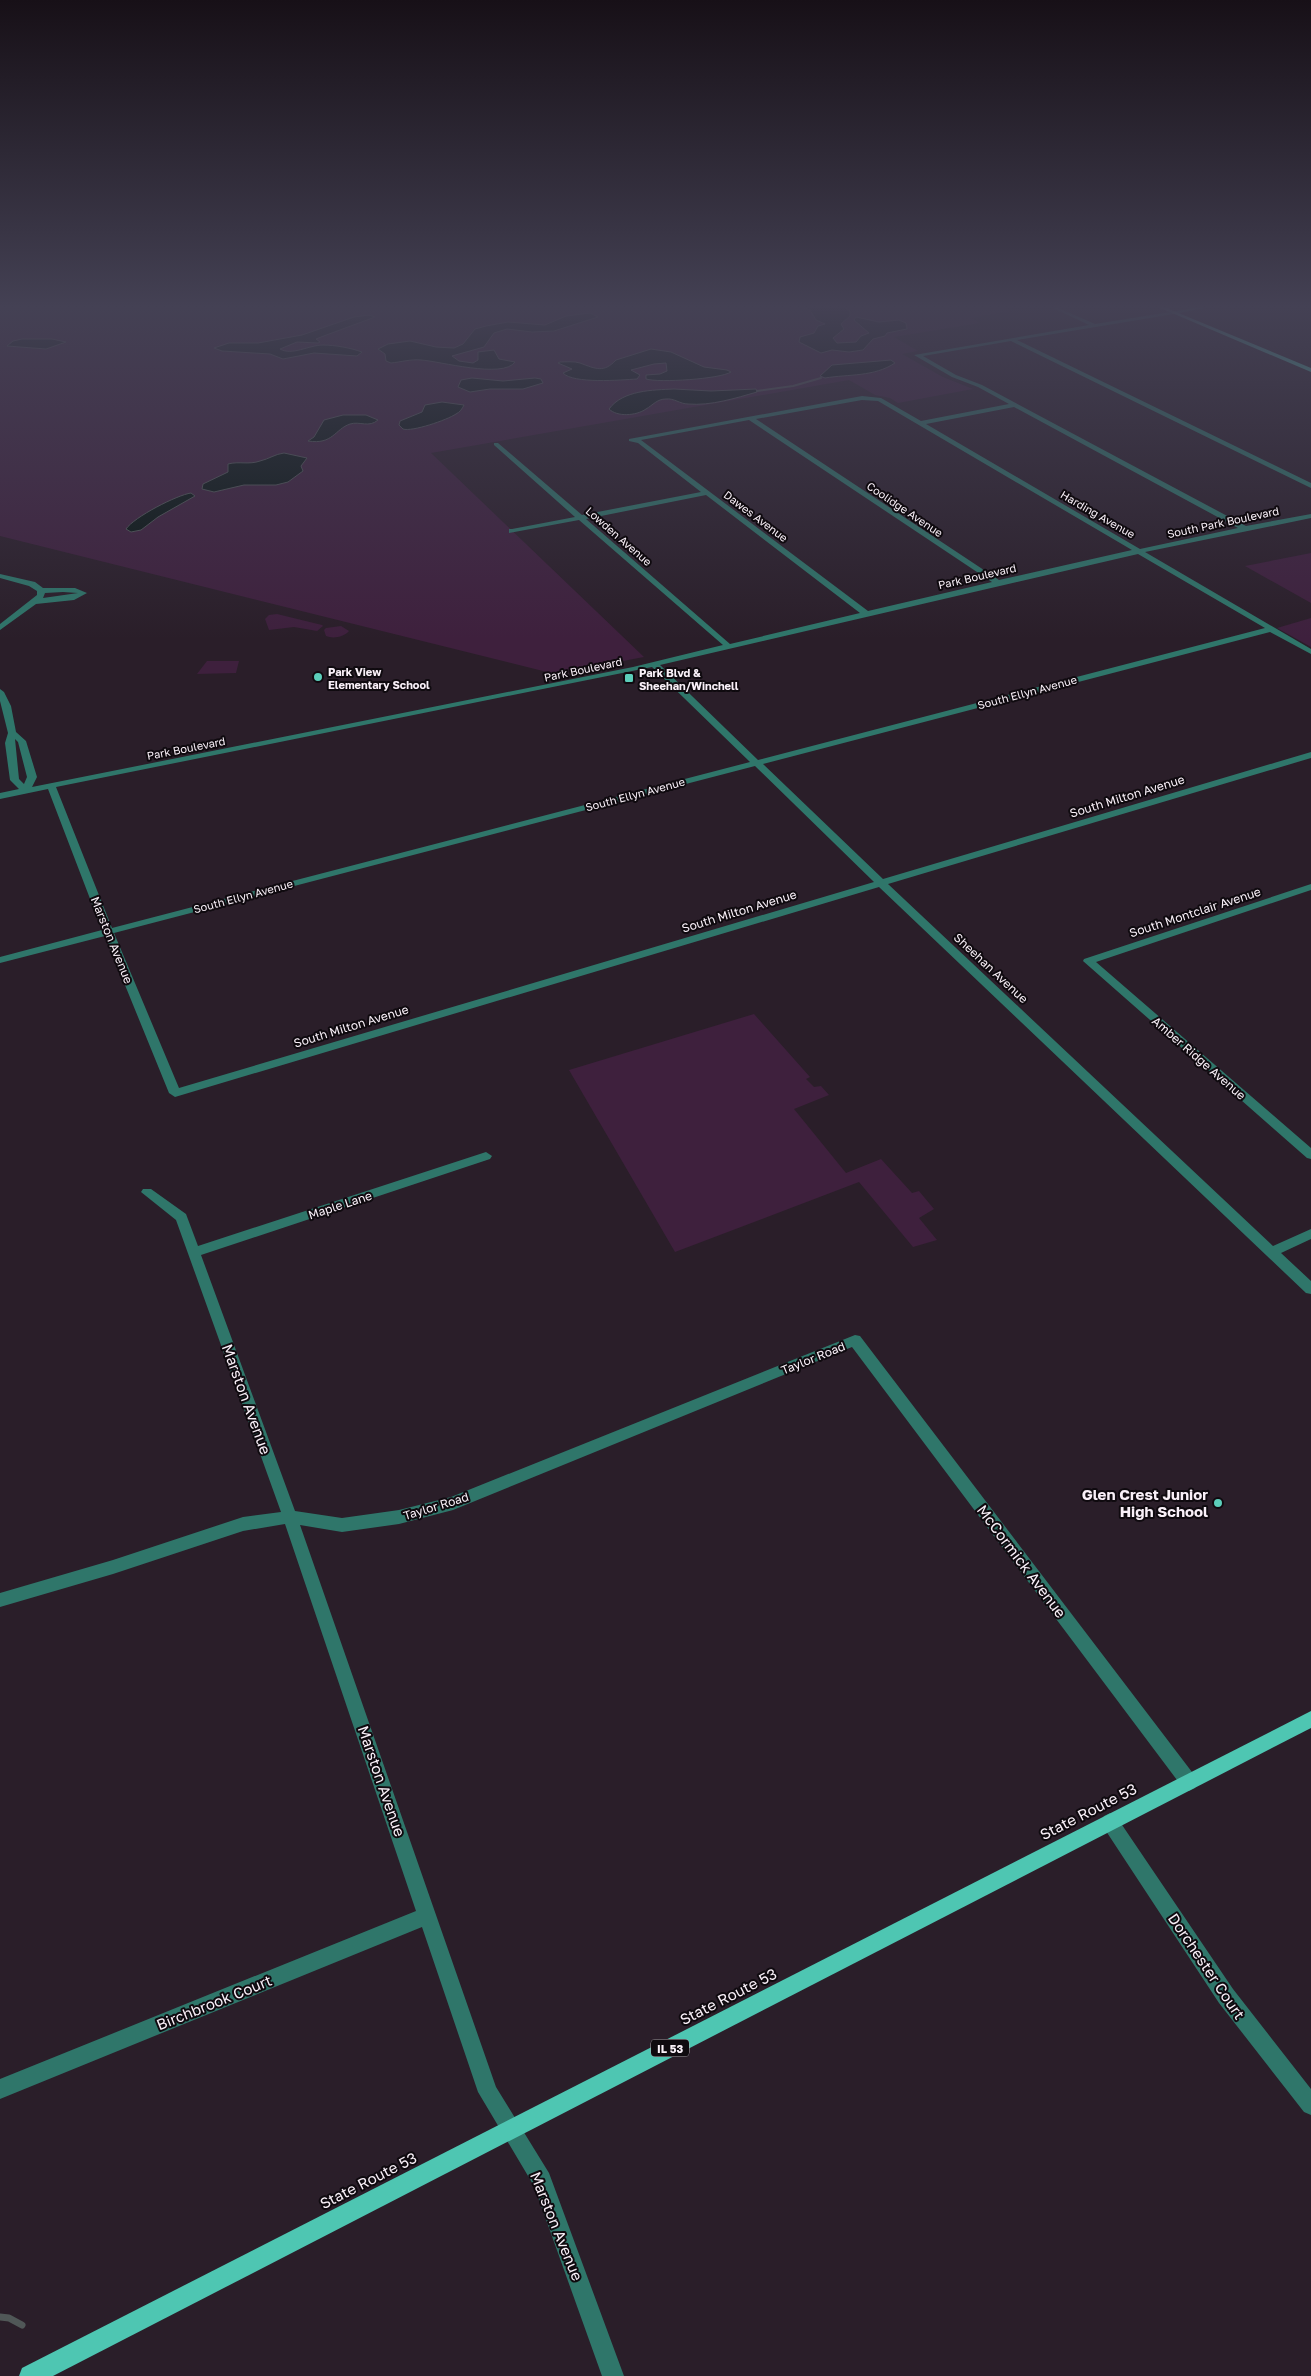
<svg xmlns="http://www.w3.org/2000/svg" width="1311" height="2376" font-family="'Golos Text',sans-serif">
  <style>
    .green { fill: #3e203d }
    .water { fill: #071512; stroke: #505757 }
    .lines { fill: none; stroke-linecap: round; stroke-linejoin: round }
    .stream-far1 { stroke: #505757; stroke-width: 2 }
    .stream { stroke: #505757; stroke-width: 7 }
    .street { fill: #2f766a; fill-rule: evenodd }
    .secondary { fill: #21a693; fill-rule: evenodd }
    .primary { fill: #4ec6b2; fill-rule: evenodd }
    .poi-dot { fill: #5cceba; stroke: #0f0a0f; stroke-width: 2 }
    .labels { text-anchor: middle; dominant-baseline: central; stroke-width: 4; stroke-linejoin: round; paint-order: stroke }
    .far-street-label { font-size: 11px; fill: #f9f0f8; stroke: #0f0a0f }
    .far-poi-label { font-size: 11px; font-weight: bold; fill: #f9f0f8; stroke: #0f0a0f; text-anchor: start }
    .shield { fill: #0f0a0f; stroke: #b3abb2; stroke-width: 1 }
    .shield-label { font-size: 11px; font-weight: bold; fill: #f9f0f8 }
    .street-label { font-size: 12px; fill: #f9f0f8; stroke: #0f0a0f }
    .near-street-label { font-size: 15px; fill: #f9f0f8; stroke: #0f0a0f }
    .near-poi-label { font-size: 15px; font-weight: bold; fill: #f9f0f8; stroke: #0f0a0f; text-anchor: end }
  </style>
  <rect width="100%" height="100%" fill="#2a1e29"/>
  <g class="green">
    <polygon points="0,307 1001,307 1011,311 971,318 980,323 894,337 918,351 902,354 943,377 973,389 898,403 890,398 875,395 849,380 431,453 644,657 555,674 0,536"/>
    <polygon points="1311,553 1311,603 1245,566"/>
    <polygon points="277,614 322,625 323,626 317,631 294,627 269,630 265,619 269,615"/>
    <polygon points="1311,618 1311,647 1277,628"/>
    <path d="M341,626L349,631C344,637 333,639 326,636L324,630L326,628Z"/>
    <polygon points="207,661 239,661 236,673 197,674"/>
    <polygon points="754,1014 810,1077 806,1079 814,1087 821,1086 829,1095 794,1109 846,1173 881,1159 912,1193 919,1191 934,1209 919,1218 937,1240 913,1247 859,1182 675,1252 569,1070"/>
  </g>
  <g class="water">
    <polygon points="802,307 844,307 850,311 850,316 841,324 844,329 833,338 837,343 856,342 861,336 869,333 854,320 856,317 879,322 899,320 906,323 907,329 887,333 885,336 873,339 863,350 849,352 832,350 821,353 799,342 800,337 814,333 818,326 825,324 816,320 810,310"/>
    <path d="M590,313L598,317L554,331L532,332L507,329L494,333L484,347L452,356L459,361L473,363L478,360V352L494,350L499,359L515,362C503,379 439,361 421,360C411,359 401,362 391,363L386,361L385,354L378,349L388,344L410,341L436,347L454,348L463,344L475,329L486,326L508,322L545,325L566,316Z"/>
    <path d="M369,315L375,317L321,337L316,339L320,342L318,343L297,342L280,349C292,356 309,345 323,345C335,345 351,348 362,352L357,356L314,353L283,359L270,354L222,351L214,348L229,343H258L302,335L354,317Z"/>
    <polygon points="22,339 52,339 66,342 46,349 7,346 13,341"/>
    <path d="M651,349L671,352L704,367L727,370L731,372C720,379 659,383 646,379V375L660,374L667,371L666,363L654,364L631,370L640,375L637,379C621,380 573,384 563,373L572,369L558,363L560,362C566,362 574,361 580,363C596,369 604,373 616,360Z"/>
    <path d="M891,360L895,363C874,377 849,374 825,378L820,376L832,365Z"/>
    <polygon points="472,378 503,381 535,378 541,379 543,383 523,389 490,389 470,392 458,387 461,380"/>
    <path d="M674,389L711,391L756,389L757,392C736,398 711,406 688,404C680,404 674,398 666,399C657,399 653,405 646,409C636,416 617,417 609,409C623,390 653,390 674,389Z"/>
    <path d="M442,402L464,405C462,409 460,412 456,414C447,420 412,432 403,429L399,425L400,421L422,412L425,405Z"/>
    <path d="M343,415H366L378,420C369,428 360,421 350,424C335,429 333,445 308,441L314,437L324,420Z"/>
    <path d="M284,453L307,458L301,466L303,471L288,482L276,485H244L214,492L202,489L203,484L228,472V464C239,461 249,465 260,461C269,459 275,454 284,453Z"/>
    <path d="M191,493L195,496L158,517L141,530L131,532L126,529C134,517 177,495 191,493Z"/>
  </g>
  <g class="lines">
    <polyline class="stream-far1" points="757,391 793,386 821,378"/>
    <polyline class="stream" points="0,2317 9,2318 22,2325"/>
    <g class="street">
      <path d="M1051,307H1056L1095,324L1176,311L1174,314L1017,340L1311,483V488L1011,341L923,356L956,375L982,385L1246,526L1311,514V518L1145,552L1311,649V654L1270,632L763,764L883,879L1311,752V758L888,884L1273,1246L1311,1229V1239L1281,1253L1311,1281V1294L1306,1293L879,887L175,1097L169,1093L105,936L0,963V957L102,930L48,789L0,799V793L19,789L10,780L5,743L8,733L0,701V689L4,692L11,706L16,732L26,741L37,777L32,787L633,667L723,645L579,520L509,533V529H512L575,517L494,445V443H498L582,515L701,492L638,443L629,441V439L862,396L881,398L921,421L1009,404L978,387L952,377L914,355L1089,325ZM862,400L878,401L1132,550L999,580L756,419ZM1014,407L1238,528L1140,549L926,424ZM749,420L992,582L868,611L641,440ZM706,495L860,613L730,644L586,519ZM1138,554L1265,628L758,760L660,665ZM652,667L750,762L112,928L56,787ZM15,739L18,742L27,777L24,784L19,779ZM755,766L874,882L179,1088L114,933Z"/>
      <path d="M0,574L35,582L43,588H75L87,593L74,600L36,604L0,630V624L37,595V591L29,586L0,578ZM63,592L78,593L43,598L45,593Z"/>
      <polygon points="1311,884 1311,890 1096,962 1311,1148 1311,1159 1307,1158 1083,961 1084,959"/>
      <polygon points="486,1152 492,1156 490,1159 201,1255 295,1511 342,1518 399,1510 451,1497 855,1335 860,1336 1195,1776 1198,1782 1195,1788 1189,1791 1183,1788 852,1347 453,1510 399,1524 342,1532 300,1525 496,2087 549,2173 624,2376 602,2376 534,2186 478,2092 422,1927 0,2099 0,2079 416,1911 285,1524 243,1531 113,1574 0,1607 0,1593 113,1560 243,1517 281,1512 176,1220 141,1192 143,1189 151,1189 186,1214 198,1246"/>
      <polygon points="1110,1813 1116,1816 1233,1989 1311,2089 1311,2115 1304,2112 1219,2003 1104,1828 1101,1822 1104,1816"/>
    </g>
    <polygon class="secondary" points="1199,307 1209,307 1174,314 1171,312"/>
    <g class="primary">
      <polygon points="1158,307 1164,307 1311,368 1311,372"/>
      <polygon points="1311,1711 1311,1728 53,2376 19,2376 22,2368"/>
    </g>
  </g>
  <linearGradient id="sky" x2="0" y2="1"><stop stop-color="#171017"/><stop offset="0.48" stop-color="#444154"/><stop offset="1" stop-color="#444154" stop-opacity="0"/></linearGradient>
  <rect width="1311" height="639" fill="url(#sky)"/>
  <g class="poi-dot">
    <circle cx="318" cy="677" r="5"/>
    <rect x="624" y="673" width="10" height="10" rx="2.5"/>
    <circle cx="1218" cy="1503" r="5"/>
  </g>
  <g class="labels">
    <g class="far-street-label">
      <text transform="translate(905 509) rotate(34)">Coolidge Avenue</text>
      <text transform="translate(1098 514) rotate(30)">Harding Avenue</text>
      <text transform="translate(756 516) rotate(37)">Dawes Avenue</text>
      <text transform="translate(1223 522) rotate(-12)">South Park Boulevard</text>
      <text transform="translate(619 536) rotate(41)">Lowden Avenue</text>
      <text transform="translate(977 576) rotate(-13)">Park Boulevard</text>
      <text transform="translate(583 669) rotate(-12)">Park Boulevard</text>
      <text transform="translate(1027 692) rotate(-15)">South Ellyn Avenue</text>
      <text transform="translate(186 748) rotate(-11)">Park Boulevard</text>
      <text transform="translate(635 794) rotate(-15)">South Ellyn Avenue</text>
      <text transform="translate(243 896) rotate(-15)">South Ellyn Avenue</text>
    </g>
    <g class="far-poi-label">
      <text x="328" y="671">Park View<tspan x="328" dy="13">Elementary School</tspan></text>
      <text x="639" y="672">Park Blvd &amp;<tspan x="639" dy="13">Sheehan/Winchell</tspan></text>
    </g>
    <rect class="shield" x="651" y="2039.5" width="38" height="17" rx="4"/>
    <g class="shield-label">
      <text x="670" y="2048">IL 53</text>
    </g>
    <g class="street-label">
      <text transform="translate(1127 796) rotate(-17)">South Milton Avenue</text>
      <text transform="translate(739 911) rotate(-17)">South Milton Avenue</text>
      <text transform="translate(1195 912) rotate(-18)">South Montclair Avenue</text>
      <text transform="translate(112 940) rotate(68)">Marston Avenue</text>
      <text transform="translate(991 968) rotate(43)">Sheehan Avenue</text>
      <text transform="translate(351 1026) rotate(-17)">South Milton Avenue</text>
      <text transform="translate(1199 1058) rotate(41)">Amber Ridge Avenue</text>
      <text transform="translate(340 1205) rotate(-18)">Maple Lane</text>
      <text transform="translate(813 1358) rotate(-22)">Taylor Road</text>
      <text transform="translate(436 1506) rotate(-17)">Taylor Road</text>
    </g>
    <g class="near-street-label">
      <text transform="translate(247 1399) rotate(70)">Marston Avenue</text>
      <text transform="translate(1022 1561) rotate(53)">McCormick Avenue</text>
      <text transform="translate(382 1781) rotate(71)">Marston Avenue</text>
      <text transform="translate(1088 1811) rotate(-27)">State Route 53</text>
      <text transform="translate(1207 1966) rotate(56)">Dorchester Court</text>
      <text transform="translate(728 1996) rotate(-27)">State Route 53</text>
      <text transform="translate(214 2002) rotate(-22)">Birchbrook Court</text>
      <text transform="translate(368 2180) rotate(-27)">State Route 53</text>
      <text transform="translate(557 2226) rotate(68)">Marston Avenue</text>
    </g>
    <g class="near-poi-label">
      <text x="1208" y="1494">Glen Crest Junior<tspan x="1208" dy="17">High School</tspan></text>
    </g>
  </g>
</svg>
